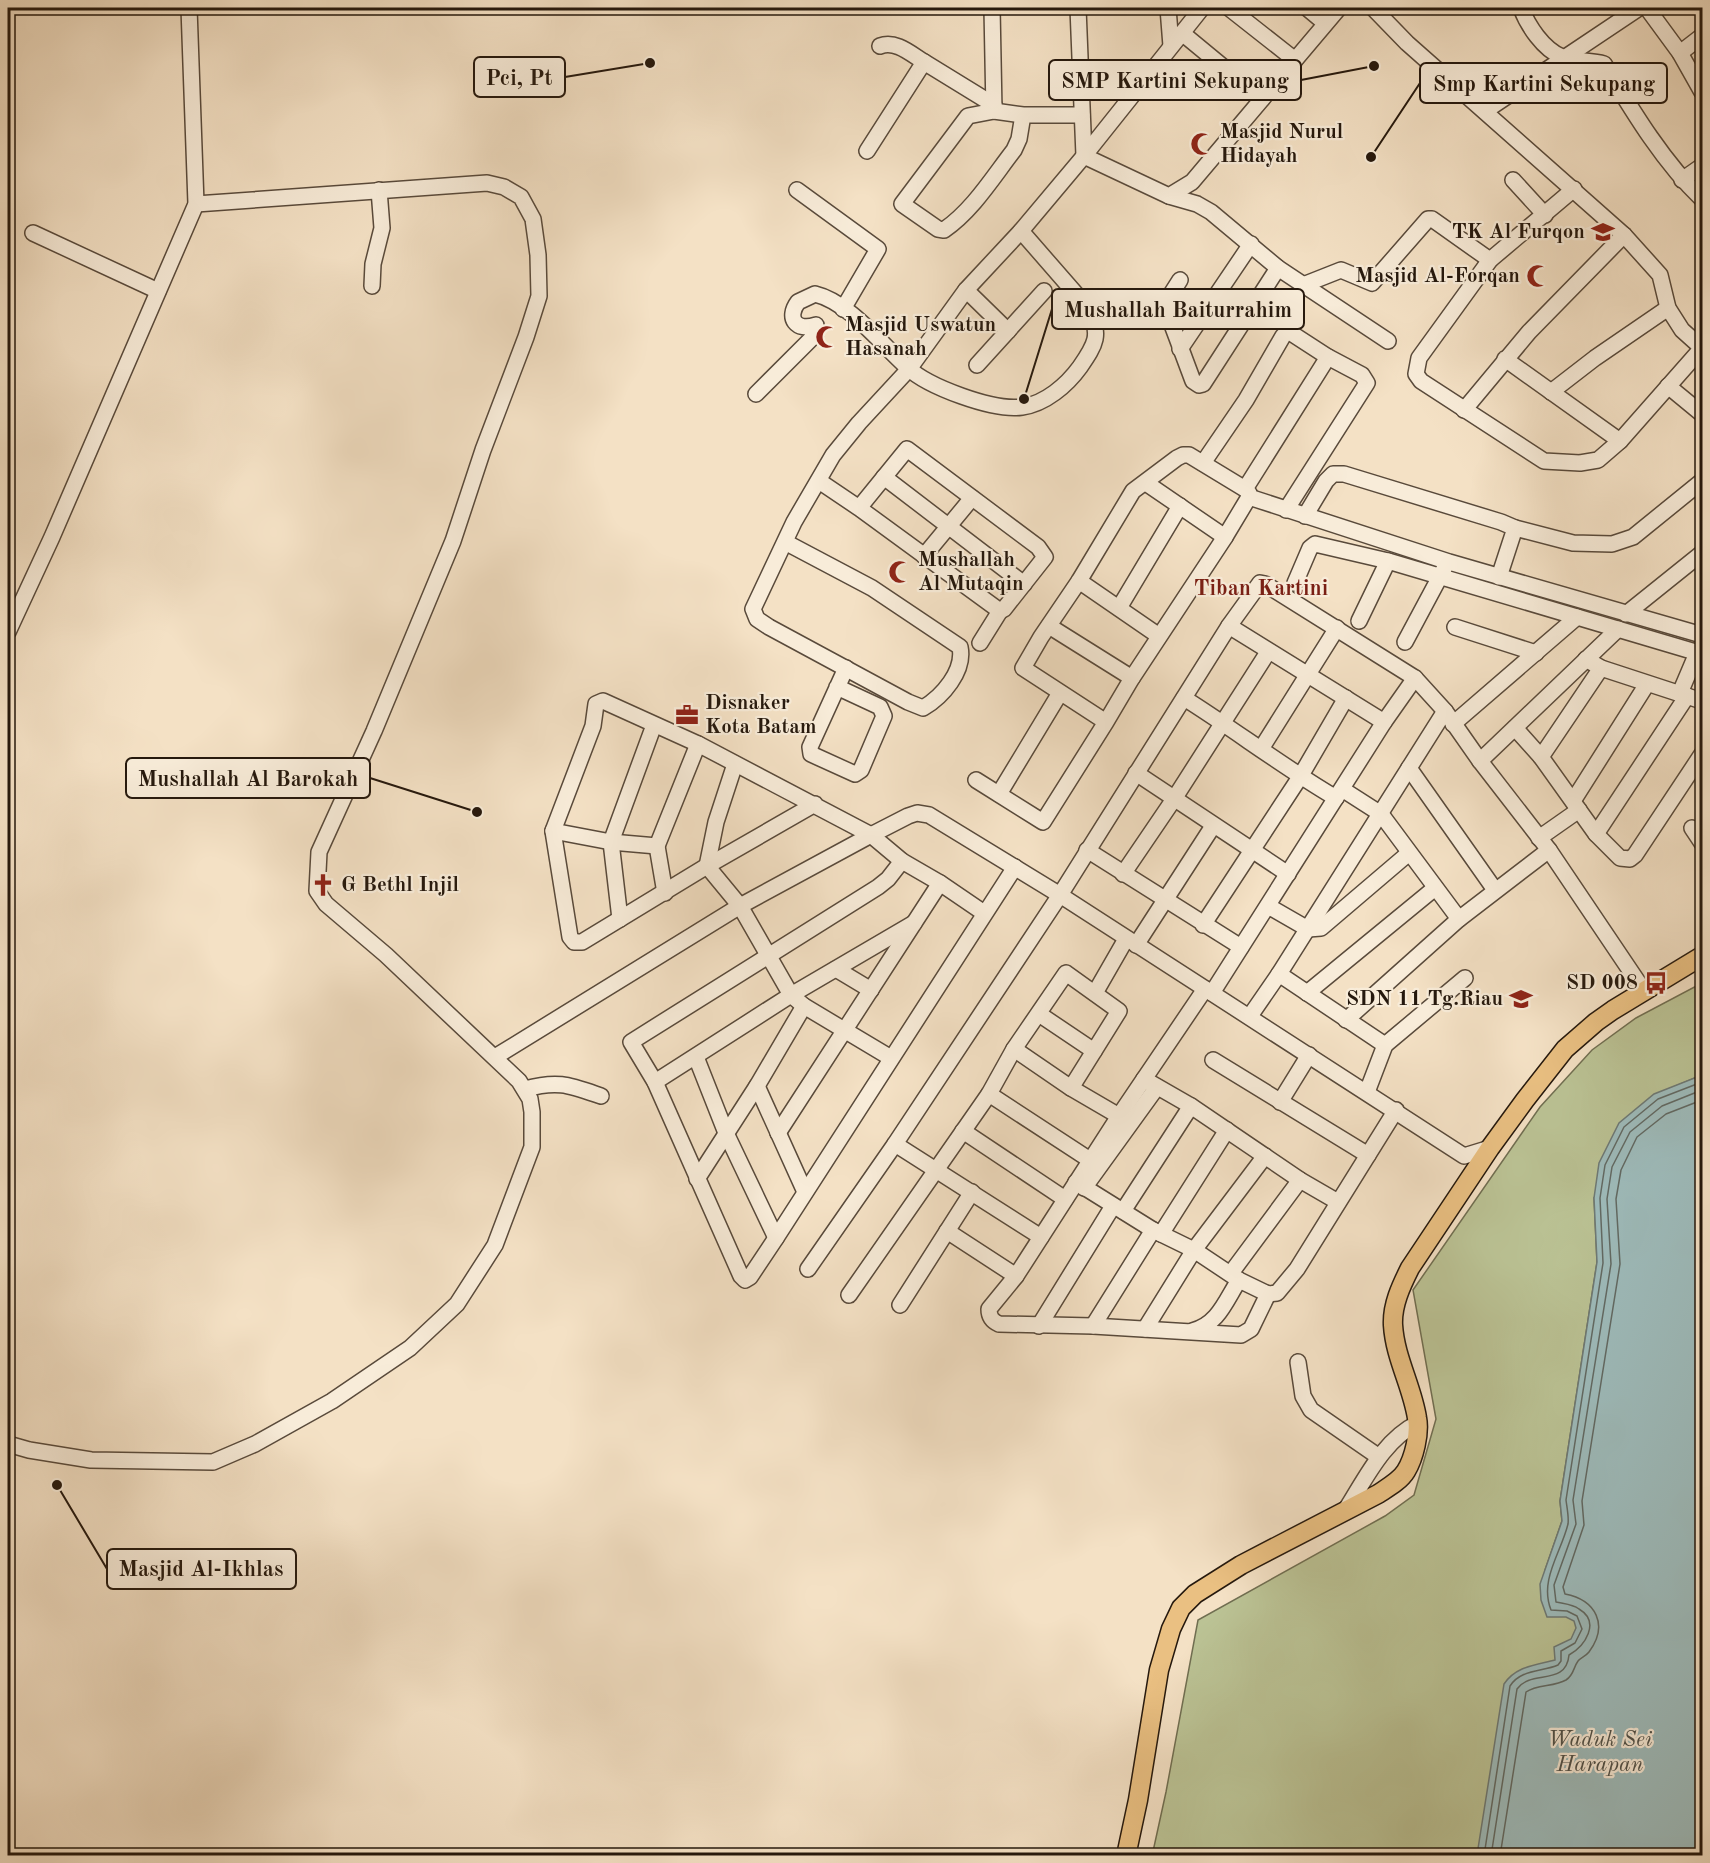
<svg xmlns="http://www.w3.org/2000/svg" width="1710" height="1863" font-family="'Old Standard TT',serif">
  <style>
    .green { fill: #bbc395; stroke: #706e51; stroke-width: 1.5 }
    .water { fill: #9ebcbc; stroke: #6e7a76; stroke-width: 1.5 }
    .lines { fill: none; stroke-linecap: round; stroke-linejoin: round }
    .shore { stroke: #626a64; stroke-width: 1.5 }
    .minor-casing { stroke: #594a3b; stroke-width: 18 }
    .major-casing { stroke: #25180d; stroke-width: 21 }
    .minor { stroke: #f8ecd9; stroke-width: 15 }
    .major { stroke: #eac082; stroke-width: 18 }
    .labels { text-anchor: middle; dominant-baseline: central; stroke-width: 4.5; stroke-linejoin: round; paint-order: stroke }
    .poi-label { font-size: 21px; font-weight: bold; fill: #25180d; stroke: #f8ecd9; text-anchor: start }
    .neighbourhood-label { font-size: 22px; font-weight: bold; fill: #7a1f14; stroke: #f8ecd9 }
    .water-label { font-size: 22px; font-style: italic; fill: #4f514a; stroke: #f8ecd9 }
    .leader { fill: none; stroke: #25180d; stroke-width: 2 }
    .callout-dot { fill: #25180d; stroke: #f8ecd9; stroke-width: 2 }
    .callout { fill: #f8ecd9; stroke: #25180d; stroke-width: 2 }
    .callout-label { font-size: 22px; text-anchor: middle; font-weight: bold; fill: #25180d }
  </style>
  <rect width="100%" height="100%" fill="#f4e1c5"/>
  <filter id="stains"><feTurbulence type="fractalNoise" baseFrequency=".00333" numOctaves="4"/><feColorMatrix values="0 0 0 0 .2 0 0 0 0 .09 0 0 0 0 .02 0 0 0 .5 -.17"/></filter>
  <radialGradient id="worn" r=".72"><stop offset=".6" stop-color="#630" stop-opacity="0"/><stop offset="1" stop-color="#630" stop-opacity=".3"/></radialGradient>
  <polygon class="green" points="1702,983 1702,1075 1654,1095 1594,1198 1597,1262 1560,1501 1562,1521 1545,1570 1603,1598 1507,1855 1152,1856 1166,1792 1198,1620 1385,1516 1414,1495 1436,1419 1413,1290 1540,1107 1592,1050 1636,1018"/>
  <path class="water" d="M1702,1075V1855H1477L1504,1684C1516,1666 1536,1665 1555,1660L1554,1647L1571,1639L1576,1628L1574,1621L1566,1617H1547L1541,1600L1540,1584L1562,1521L1560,1501L1597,1262L1594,1198L1599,1163L1619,1123L1654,1094Z"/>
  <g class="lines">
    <g class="shore">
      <path d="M1484,1856L1510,1686C1521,1669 1542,1672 1558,1665L1561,1661V1651L1575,1643L1582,1629L1577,1616L1567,1611L1551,1610C1539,1580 1561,1553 1568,1524C1569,1517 1567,1508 1566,1500L1603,1263L1600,1198L1605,1165L1624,1127L1658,1099L1702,1082"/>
      <path d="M1491,1856L1517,1689C1531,1669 1566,1687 1569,1655C1585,1646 1601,1622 1579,1609C1572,1604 1564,1604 1556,1602L1554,1585L1576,1524L1573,1500L1611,1264L1607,1199L1612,1167L1630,1132L1662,1106L1702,1090"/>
      <path d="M1500,1856L1526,1692C1537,1684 1554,1687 1566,1680C1574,1675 1573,1668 1578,1661C1580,1658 1586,1656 1589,1652C1609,1625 1596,1600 1565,1594L1563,1587L1584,1525L1582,1501L1620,1264L1616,1199L1621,1170L1637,1137L1666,1114L1702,1100"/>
    </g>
    <g class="minor-casing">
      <g id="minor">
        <polyline points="992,8 994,111"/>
        <polyline points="1078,8 1084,156 1169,196 1192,182 1339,8"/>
        <polyline points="1168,8 1171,46"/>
        <polyline points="1229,8 1295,60"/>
        <polyline points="1307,8 1325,23"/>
        <polyline points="1373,8 1407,43 1624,235 1660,275 1668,308 1682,330 1702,348"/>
        <path d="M1521,8C1528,26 1543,49 1562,57C1574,62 1591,60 1604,64C1632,110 1663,162 1702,199"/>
        <polyline points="1647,8 1680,53 1702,92"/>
        <polyline points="1182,33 1262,99"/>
        <path d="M880,46C896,40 911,54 924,62"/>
        <polyline points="1680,53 1702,36"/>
        <polyline points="1485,111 1639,8"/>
        <path d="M1023,115L1019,139L1014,150C993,177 973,210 944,230L938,229L902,204L968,116L994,111L1023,115H1082"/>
        <polyline points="867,151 924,62 994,105"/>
        <polyline points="1513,180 1545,215"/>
        <polyline points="1682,180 1702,166"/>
        <polyline points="1574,189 1490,260 1419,358 1416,374 1421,381 1544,461 1580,463 1598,460 1620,441 1702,348"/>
        <polyline points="797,190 878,249 843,309"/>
        <polyline points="1169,196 1197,204 1211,212 1278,268 1388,341"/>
        <polyline points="33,233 158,291"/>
        <polyline points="1180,280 1166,302 1165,306 1193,381 1199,385 1203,384 1278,268"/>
        <polyline points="1303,285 1341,270 1372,283 1428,219 1432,219 1490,260"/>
        <polyline points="372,286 373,264 382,228 379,190"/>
        <polyline points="966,290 1008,331"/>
        <polyline points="1180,349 1251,244"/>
        <polyline points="1505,359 1620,441"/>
        <polyline points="977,365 1044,291"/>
        <polyline points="1668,386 1702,414"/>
        <polyline points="1551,392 1595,358 1668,308"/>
        <path d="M756,394L816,334V325C796,332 786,318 798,302L815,294C849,302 882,345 907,367C928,387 993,411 1022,407C1045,404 1067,385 1080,367C1096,344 1101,335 1089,309L1021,231"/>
        <polyline points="1464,410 1529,332 1624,235"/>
        <polyline points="1203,463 1246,400 1283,336 1286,333 1291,333 1328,357 1362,375 1367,383 1286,510"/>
        <polyline points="884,477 1024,584"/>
        <polyline points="819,481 859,508 1000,611 1004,609 1045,557 1038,547 907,449 859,508"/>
        <polyline points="1146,483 1225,537"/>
        <polyline points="1245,489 1328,357"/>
        <polyline points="1249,497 1449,562 1702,635"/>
        <polyline points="1305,516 1326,481 1333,474 1344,474 1501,522 1515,528 1499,577"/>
        <polyline points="1515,528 1573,543 1612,544 1633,537 1702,481"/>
        <path d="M785,542L872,588L960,647C965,671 942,697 923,708L908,702L769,627L757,619L753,609L794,522L833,455L859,423L909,369L966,290L1021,231L1084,156L1202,8"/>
        <polyline points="924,556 972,498"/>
        <polyline points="1079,581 1159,636"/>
        <polyline points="1295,583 1310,548 1315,544 1388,561 1702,654"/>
        <polyline points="1119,608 1180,506"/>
        <polyline points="1626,614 1702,553"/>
        <polyline points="1359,621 1388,561"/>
        <polyline points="1049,626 1132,678"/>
        <polyline points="1229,626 1384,722"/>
        <polyline points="1455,627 1536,653"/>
        <polyline points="8,632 52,537 196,204 189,8"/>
        <polyline points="1405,642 1444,569"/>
        <polyline points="980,643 1000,611"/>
        <polyline points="1586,659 1601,668 1702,701"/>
        <polyline points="837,687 880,707 884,716 861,770 855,774 811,754 810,747 846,668"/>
        <polyline points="1680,693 1697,653"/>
        <path d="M1184,698C1235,730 1283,767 1336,798"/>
        <polyline points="1453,724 1577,617"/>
        <polyline points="1515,728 1541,757 1596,834 1687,696"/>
        <polyline points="1261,749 1337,628"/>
        <polyline points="1541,757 1601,668"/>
        <polyline points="1480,761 1618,629"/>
        <polyline points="735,764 716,822 707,866 740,906 791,995 804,1006 891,1058"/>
        <polyline points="1409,768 1495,890"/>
        <polyline points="1136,773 1288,874"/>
        <polyline points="976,780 1043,822 1106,722 1132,678 1225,537 1249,497 1249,493 1245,489 1189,455 1183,455 1177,458 1133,491 1079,581 1041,637 1023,668 1106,722"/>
        <polyline points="1342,789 1381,814 1459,919"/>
        <polyline points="999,794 1060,693"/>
        <polyline points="1573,801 1647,684"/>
        <polyline points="815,804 707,866 582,942 574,942 570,937 553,831 593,726 596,704 603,701 698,744 871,835 902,861 940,883 984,913"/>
        <polyline points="1692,828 1702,843"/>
        <polyline points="553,831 611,842 657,846 698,744"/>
        <polyline points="1596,834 1620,858 1630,859 1635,855 1702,754"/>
        <polyline points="1539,838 1579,810"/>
        <polyline points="657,846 665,893"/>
        <polyline points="1087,850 1241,947"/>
        <polyline points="902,861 888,879 878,887 631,1042 655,1082 741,1276 745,1280 750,1277 776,1238 1015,867"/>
        <polyline points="1123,874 1174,799 1268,652"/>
        <polyline points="1268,906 1308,929 1321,928 1409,853"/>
        <polyline points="620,919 611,842 654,725"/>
        <polyline points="1203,925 1300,777 1346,698"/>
        <polyline points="1136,945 1213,826"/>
        <polyline points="836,969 871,990"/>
        <polyline points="1279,974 1385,1045"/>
        <path d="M1205,989L1119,1116L1016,1276L989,1309C989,1317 992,1321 999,1324L1093,1326L1241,1335L1251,1329L1268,1294"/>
        <polyline points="1095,993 1126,939"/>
        <polyline points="1212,993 1384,722 1415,678"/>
        <polyline points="1307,993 1435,888"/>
        <polyline points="1039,1014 1094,1051"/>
        <polyline points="1250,1016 1279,974 1445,711"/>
        <polyline points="1346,1020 1459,919 1549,850"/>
        <polyline points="1014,1049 1071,1088 1119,1116"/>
        <polyline points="495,1057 740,906 871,835 908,816 917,813 929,815 1060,895 1464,1156 1490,1148"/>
        <polyline points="696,1057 726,1133 776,1238"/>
        <polyline points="1213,1060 1368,1155"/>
        <polyline points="1144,1079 1191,1106 1300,1180 1338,1202"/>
        <polyline points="655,1082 791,995 914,923"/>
        <polyline points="757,1086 805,1192"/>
        <path d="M525,1089C558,1080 569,1085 601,1096"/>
        <polyline points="1367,1092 1385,1045 1465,978"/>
        <polyline points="989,1094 1090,1160"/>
        <polyline points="1280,1102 1309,1055"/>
        <polyline points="963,1131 1065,1199"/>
        <polyline points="778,1133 940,883"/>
        <polyline points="697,1179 757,1086 804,1006"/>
        <polyline points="1076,1182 1153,1230 1194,1250 1239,1280 1268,1294 1277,1293 1297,1269 1396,1110"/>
        <polyline points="1084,1188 1157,1087"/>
        <polyline points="1123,1211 1191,1106"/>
        <polyline points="947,1231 1016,1276"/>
        <polyline points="1161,1234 1227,1130"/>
        <polyline points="1041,1237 895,1144 1060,895 1229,626 1260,583 1265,584 1415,678 1445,711 1480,761 1549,850 1644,991"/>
        <polyline points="808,1269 895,1144"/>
        <polyline points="1231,1273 1300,1180"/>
        <polyline points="849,1295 989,1094 1014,1049 1066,973 1119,1011 1071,1088"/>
        <polyline points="900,1305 972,1192"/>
        <polyline points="1039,1326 1113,1206"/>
        <polyline points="1093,1326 1153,1230"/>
        <polyline points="1145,1329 1194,1250 1265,1156"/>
        <path d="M1192,1331C1218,1325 1226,1300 1239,1280"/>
        <polyline points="1298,1362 1303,1396 1311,1410 1379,1457"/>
        <polyline points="8,1444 29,1450 91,1460 213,1462 255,1444 332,1401 410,1348 457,1304 495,1245 532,1147 532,1112 530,1099 519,1081 386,955 326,904 317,891 319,852 374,731 453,541 483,450 526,337 539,296 538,255 533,219 521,197 504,187 487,183 196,204"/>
        <path d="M1345,1511C1365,1480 1383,1440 1418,1423"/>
      </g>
    </g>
    <g class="major-casing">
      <path id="major" d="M1126,1856L1138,1800L1159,1670L1171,1629L1181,1608L1195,1594L1241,1565L1378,1494C1387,1488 1400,1481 1406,1471C1414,1458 1420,1433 1417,1418C1412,1386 1395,1358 1393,1325C1392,1305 1401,1286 1410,1268L1490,1148L1525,1100L1565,1049L1596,1022L1613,1010L1702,956"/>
    </g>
    <use href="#minor" class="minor"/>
    <use href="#major" class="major"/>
  </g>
  <defs>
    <g id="mosque-bare" transform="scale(1.8)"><path d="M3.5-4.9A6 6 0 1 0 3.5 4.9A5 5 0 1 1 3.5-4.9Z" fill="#8f2418" stroke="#f8ecd9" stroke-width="2.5" paint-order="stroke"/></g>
    <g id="school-bare" transform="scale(1.8)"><path d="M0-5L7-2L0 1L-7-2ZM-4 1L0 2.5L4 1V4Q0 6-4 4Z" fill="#8f2418" stroke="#f8ecd9" stroke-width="2.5" paint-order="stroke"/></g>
    <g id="office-bare" transform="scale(1.8)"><path d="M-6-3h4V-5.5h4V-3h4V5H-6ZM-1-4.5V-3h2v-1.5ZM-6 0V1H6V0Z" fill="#8f2418" stroke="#f8ecd9" stroke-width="2.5" paint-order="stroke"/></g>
    <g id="church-bare" transform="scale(1.8)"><path d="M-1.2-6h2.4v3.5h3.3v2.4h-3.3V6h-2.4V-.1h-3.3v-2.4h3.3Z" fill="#8f2418" stroke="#f8ecd9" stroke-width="2.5" paint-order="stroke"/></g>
    <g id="bus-bare" transform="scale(1.8)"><path d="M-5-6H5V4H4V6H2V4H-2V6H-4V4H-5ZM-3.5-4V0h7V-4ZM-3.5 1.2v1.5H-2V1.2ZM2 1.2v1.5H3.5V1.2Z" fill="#8f2418" stroke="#f8ecd9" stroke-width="2.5" paint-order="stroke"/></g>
  </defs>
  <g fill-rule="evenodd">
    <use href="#mosque-bare" x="1202" y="144"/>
    <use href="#school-bare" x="1603" y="232"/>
    <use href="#mosque-bare" x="1538" y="276"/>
    <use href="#mosque-bare" x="827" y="337"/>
    <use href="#mosque-bare" x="900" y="572"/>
    <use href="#office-bare" x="687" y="715"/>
    <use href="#church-bare" x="323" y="885"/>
    <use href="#bus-bare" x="1656" y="983"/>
    <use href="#school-bare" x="1521" y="999"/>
  </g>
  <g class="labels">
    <g class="poi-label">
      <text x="1220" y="132">Masjid Nurul<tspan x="1220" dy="24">Hidayah</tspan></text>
      <text x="1585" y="232" text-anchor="end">TK Al Furqon</text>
      <text x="1520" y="276" text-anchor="end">Masjid Al-Forqan</text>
      <text x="845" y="325">Masjid Uswatun<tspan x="845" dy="24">Hasanah</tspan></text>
      <text x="918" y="560">Mushallah<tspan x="918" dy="24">Al Mutaqin</tspan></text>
      <text x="705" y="703">Disnaker<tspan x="705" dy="24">Kota Batam</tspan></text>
      <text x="341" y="885">G Bethl Injil</text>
      <text x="1638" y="983" text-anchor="end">SD 008</text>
      <text x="1503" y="999" text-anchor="end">SDN 11 Tg.Riau</text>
    </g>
    <g class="neighbourhood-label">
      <text x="1261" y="589">Tiban Kartini</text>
    </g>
    <g class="water-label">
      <text x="1600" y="1740">Waduk Sei<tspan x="1600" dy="25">Harapan</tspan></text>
    </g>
  </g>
  <path class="leader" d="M650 63L565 77M1374 66L1301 80M1371 157L1420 83M1024 399L1052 309M477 812L370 778M57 1485L107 1569"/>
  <g class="callout-dot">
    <circle cx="650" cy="63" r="6"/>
    <circle cx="1374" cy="66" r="6"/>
    <circle cx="1371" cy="157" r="6"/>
    <circle cx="1024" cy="399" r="6"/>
    <circle cx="477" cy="812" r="6"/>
    <circle cx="57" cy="1485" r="6"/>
  </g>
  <g class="callout">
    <rect x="474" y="57" width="91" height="40" rx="6"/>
    <rect x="1049" y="60" width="252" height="40" rx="6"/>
    <rect x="1420" y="63" width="247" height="40" rx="6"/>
    <rect x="1052" y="289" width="252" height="40" rx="6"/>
    <rect x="126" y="758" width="244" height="40" rx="6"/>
    <rect x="107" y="1549" width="189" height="40" rx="6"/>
  </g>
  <g class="callout-label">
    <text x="519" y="85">Pci, Pt</text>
    <text x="1175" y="88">SMP Kartini Sekupang</text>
    <text x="1544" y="91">Smp Kartini Sekupang</text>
    <text x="1178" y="317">Mushallah Baiturrahim</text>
    <text x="248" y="786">Mushallah Al Barokah</text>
    <text x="201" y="1576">Masjid Al-Ikhlas</text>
  </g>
  <rect width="1710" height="1863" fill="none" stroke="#f4e1c5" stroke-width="30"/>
  <rect x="9" y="9" width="1692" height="1845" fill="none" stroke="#25180d" stroke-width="3"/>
  <rect x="15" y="15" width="1680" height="1833" fill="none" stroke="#25180d" stroke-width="1.5"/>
  <rect width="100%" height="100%" filter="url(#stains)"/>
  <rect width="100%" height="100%" fill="url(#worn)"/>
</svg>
